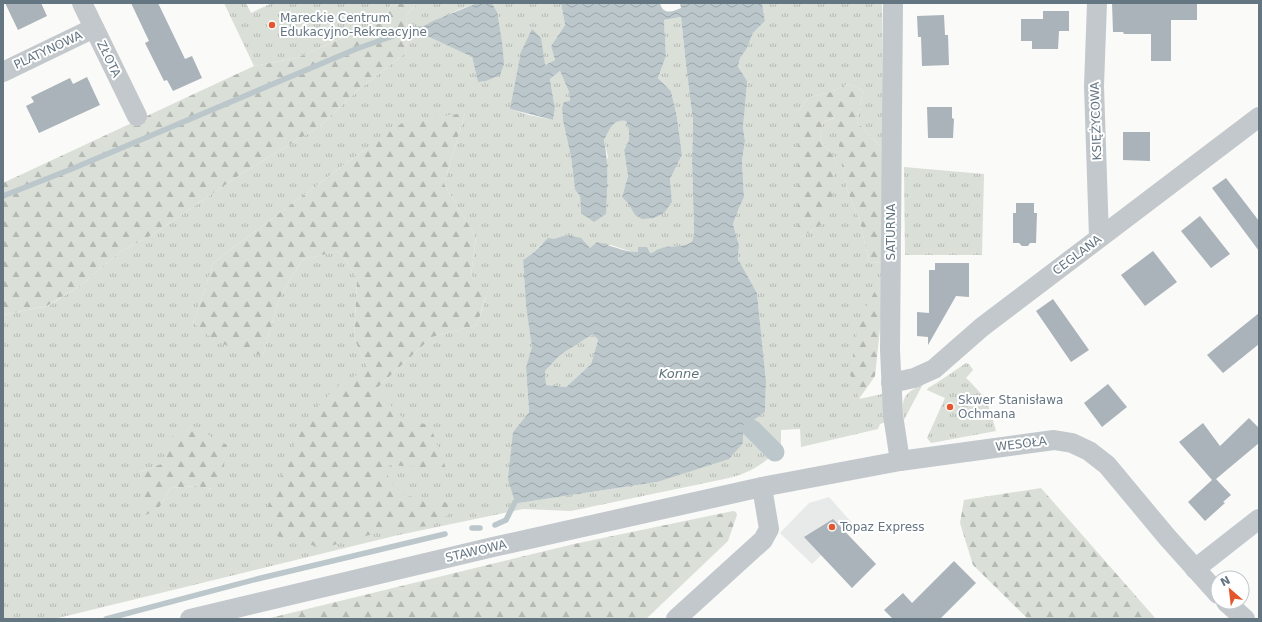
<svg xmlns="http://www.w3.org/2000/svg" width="1262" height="622" font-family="'DejaVu Sans',sans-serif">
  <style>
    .built { fill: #e8e9e9 }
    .grass { fill: url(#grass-tufts); fill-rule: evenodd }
    .forest { fill: url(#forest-firs) }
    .water { fill: url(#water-waves); fill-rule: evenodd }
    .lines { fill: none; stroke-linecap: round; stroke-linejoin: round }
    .stream { stroke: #bbc7cb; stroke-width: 5.5 }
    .canal { stroke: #bbc7cb; stroke-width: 19 }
    .building { fill: #aab3b9 }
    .street { stroke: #c3c8cc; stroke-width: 20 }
    .poi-dot { fill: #e4572e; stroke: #fff; stroke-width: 1.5 }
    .labels { text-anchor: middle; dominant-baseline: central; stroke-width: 4; stroke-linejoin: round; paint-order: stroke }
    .poi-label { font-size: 12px; fill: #657683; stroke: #fff; text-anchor: start }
    .street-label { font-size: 12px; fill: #657683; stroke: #fff }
    .water-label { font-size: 13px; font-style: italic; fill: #60757c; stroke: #fff }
  </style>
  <defs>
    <pattern id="grass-tufts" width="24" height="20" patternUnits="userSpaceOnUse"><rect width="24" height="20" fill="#dadfd7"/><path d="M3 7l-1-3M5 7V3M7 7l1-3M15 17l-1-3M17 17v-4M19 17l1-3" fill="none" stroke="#b4b9b4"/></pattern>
    <pattern id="forest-firs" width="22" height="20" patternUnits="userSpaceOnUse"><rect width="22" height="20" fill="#dadfd7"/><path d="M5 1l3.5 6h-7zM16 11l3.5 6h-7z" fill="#b4b9b4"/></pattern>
    <pattern id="water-waves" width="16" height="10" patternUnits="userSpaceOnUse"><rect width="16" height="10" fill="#bbc7cb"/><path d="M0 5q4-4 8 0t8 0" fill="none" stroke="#9ca6aa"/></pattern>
  </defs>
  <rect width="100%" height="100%" fill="#fafaf8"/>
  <polygon class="built" points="829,497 853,524 812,564 780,533 809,503"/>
  <g class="grass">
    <polygon points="224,3 246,3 251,13 272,3 392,3 382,20 297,58 254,66"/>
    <path d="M418,3H477L458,10L422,27V33L472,57L478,82L497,12L492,3H561L565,25L551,46L555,60L545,65L510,109L529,115L553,120L555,109L550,79L560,71L569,92L570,101L562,108L563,121L571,157L575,190L580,196L581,213L608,157L604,140C610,129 612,119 626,121L629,131V140L624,150L628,176L622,197L628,202L635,215L672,202L670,179L682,155L677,117L671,91L658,78L666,56L664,20L681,17L686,65L693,121L692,161L694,233L692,242L685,247L672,246L654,253L632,252L611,245L590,248L566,235L541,244L533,253L523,260L526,306L533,347L526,367L529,412L513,432L519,503L657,482L743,435L746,428L750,431L754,426L751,422L765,412L766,381L757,293L738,259L739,245L733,224L739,208L744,197L742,161L745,141L743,127L744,107L738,68L740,58L746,50L753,33L765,21L762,3H882L883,149L857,122L863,90L848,84L828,93L809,97L798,111V239L822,224L836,159L820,140L823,122L835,118L847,190L860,221L869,262L883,263L886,272L859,399L882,394L886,422L880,424L878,429L801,447L800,429L781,430V447C765,463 752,472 729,478L571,511L523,509L394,536L54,619H3V315L48,306L81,285L121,251L152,235L244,172L320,126L357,91L407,52L406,15ZM465,113L444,184L476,237L471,275L486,297L477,325L432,337L377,388L354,338L357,278L346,260L338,251L302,260L279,299L263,355L193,323L214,262L364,150ZM165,456L213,489L196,486L171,488L157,511L142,491L140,472L165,463Z"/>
    <polygon points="904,167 984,174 982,255 905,255"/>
    <polygon points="593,334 598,340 591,364 566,387 546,385 545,371 560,355"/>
    <path d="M966,363L969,364L973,370L966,378C987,398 989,404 996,431L931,443L927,438L945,398L927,390L928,388L938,382Z"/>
    <path d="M923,384L904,420C901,398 903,394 923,384Z"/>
  </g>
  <g class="forest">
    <polygon points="392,3 418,3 406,15 407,52 357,91 320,126 244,172 152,235 121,251 81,285 47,306 3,315 3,183 254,66 297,58 382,20"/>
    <polygon points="848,84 863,90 857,122 883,149 883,263 869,262 860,221 847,190 834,118 823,122 820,140 836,159 832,196 822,224 798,239 798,111 809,97 828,93"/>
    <polygon points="465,113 444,184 476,237 471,275 486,296 477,325 432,337 377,388 397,413 406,420 430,425 448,474 416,467 389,465 387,474 394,489 407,496 445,502 455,509 445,517 428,526 387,530 323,548 277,536 267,508 288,463 303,425 326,397 341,383 368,369 354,338 357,278 346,260 338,251 302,260 279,299 263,355 239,352 209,336 193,323 214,262 364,150 405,121"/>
    <polygon points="886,272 875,376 859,399 850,374 859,319"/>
    <polygon points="181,427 198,429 227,445 223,471 213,489 196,486 171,488 157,511 142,516 140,472 164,463 164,446"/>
    <polygon points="1041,488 1156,619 1028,619 973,565 960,523 964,500"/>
    <polygon points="733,511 736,512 737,515 728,541 646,619 266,619 574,544"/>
  </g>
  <g class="water">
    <polygon points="477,3 492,3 497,12 502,42 504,64 500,75 486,81 478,82 472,57 421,33 422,27 433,21"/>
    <path d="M561,3H660C663,15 672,12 681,8L680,3H762L765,21L753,33L746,50L740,58L738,67L747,81L743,127L745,141L742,161L744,197L739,208L733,224L739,245L738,259L757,293L766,381L765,412L751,422L754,426L750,431L746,428L743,435V443L729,459L657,482L519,503L515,502L508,479L513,432L529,412L526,367L532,347L526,306L523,260L533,253L548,238L554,239L566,235L581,238L590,248L597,242C609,245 628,253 638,252V247H647L650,253C655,253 655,250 659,249C670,244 681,249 692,242L694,233L692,161L693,121L686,65L681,17L664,20L666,56L658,78L671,91L677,117L682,155L670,179L672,202L664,213L654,218L642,219L635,215L628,203L622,197L628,176L624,150L629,140V131L626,121C612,119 610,130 604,140C609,165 607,188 606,214L594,222L581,213L580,196L575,190L571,157L563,121L562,108L564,102L570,101L569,92L560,71L550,79L555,109L553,120L510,109L521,52L532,29L541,38L545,65L555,60L551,46L565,25ZM593,334L598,340L591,364L566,387L546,385L545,371L560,355Z"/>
  </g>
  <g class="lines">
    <g class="stream">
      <polyline points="3,196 74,168 356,49 413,29 421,29"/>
      <polyline points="495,525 506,520 515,502"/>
      <polyline points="472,528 480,528"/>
      <polyline points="106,619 257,579 445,534"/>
    </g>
    <polyline class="canal" points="752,429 775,452"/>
  </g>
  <g class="building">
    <polygon points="5,3 41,3 47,16 18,30"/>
    <polygon points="131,3 158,3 185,59 192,56 202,78 173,91 167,80 164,81 145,43 149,41"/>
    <polygon points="1112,3 1197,3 1197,20 1171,20 1171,61 1151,61 1151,34 1124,34 1123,32 1113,32"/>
    <polygon points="1043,11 1069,11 1069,31 1059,31 1058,49 1032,49 1032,41 1021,41 1021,19 1043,19"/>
    <polygon points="944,15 945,35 948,35 949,65 922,66 921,37 918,37 917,16"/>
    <polygon points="87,77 100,105 39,133 26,106 34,102 31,97 70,78 73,84"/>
    <polygon points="927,107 952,107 952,118 954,119 953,138 928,138"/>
    <polygon points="1123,132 1150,132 1150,161 1123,160"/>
    <polygon points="1226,178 1259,221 1259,251 1212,188"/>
    <polygon points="1016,203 1034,203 1034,213 1037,213 1036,243 1030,243 1028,246 1022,246 1019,243 1013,243 1013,213 1016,213"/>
    <polygon points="1200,216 1230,254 1211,268 1181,231"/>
    <polygon points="1153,251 1177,282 1145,306 1121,275"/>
    <polygon points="935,263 969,263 969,297 956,296 928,345 928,337 917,336 917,312 929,313 929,270 935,270"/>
    <polygon points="1053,299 1089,350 1071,362 1036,311"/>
    <polygon points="1259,313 1259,344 1223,373 1207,355"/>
    <polygon points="1108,384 1127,407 1102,427 1084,403"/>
    <polygon points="1249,418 1259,428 1259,443 1216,479 1231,495 1223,502 1225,503 1205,521 1188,502 1212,480 1179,442 1203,423 1220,446"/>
    <polygon points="833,519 876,564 852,588 804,537"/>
    <polygon points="954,561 976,583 940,619 893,619 884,610 903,593 912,603"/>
  </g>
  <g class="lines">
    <g class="street">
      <polyline points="82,3 137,116"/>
      <polyline points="893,3 890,350 893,415 900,461"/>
      <polyline points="1097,3 1094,86 1099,238"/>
      <polyline points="3,72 94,28"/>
      <polyline points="891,383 914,378 934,369 982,327 1259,117"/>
      <polyline points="1195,569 1259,519"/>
      <polyline points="1226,602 1245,619"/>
      <polyline points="190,619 493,547 762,487 900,461 1054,440 1072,443 1089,451 1107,465 1167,537 1218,594"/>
      <polyline points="676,619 763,540 769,529 762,487"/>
    </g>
  </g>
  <g class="poi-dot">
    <circle cx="272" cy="25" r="4"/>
    <circle cx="950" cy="407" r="4"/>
    <circle cx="832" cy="527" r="4"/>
  </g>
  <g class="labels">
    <g class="poi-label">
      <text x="280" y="18">Mareckie Centrum<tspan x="280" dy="14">Edukacyjno-Rekreacyjne</tspan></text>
      <text x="958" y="400">Skwer Stanisława<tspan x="958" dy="14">Ochmana</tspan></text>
      <text x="840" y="527">Topaz Express</text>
    </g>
    <g class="street-label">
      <text transform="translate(48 50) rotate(-25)">PLATYNOWA</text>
      <text transform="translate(109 59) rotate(64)">ZŁOTA</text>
      <text transform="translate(1096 121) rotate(-92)">KSIĘŻYCOWA</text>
      <text transform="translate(891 232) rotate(-90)">SATURNA</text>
      <text transform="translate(1077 255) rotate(-37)">CEGLANA</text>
      <text transform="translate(1021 444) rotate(-7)">WESOŁA</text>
      <text transform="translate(476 551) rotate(-13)">STAWOWA</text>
    </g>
    <g class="water-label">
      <text x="679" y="373">Konne</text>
    </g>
  </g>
  <rect width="1262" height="622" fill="none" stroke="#657683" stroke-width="8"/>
  <g transform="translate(1230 590) rotate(332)"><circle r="19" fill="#ffffff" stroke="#c1c8cd"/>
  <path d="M0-3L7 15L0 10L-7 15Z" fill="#e4572e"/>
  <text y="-6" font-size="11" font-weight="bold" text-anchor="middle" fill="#657683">N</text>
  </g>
</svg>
